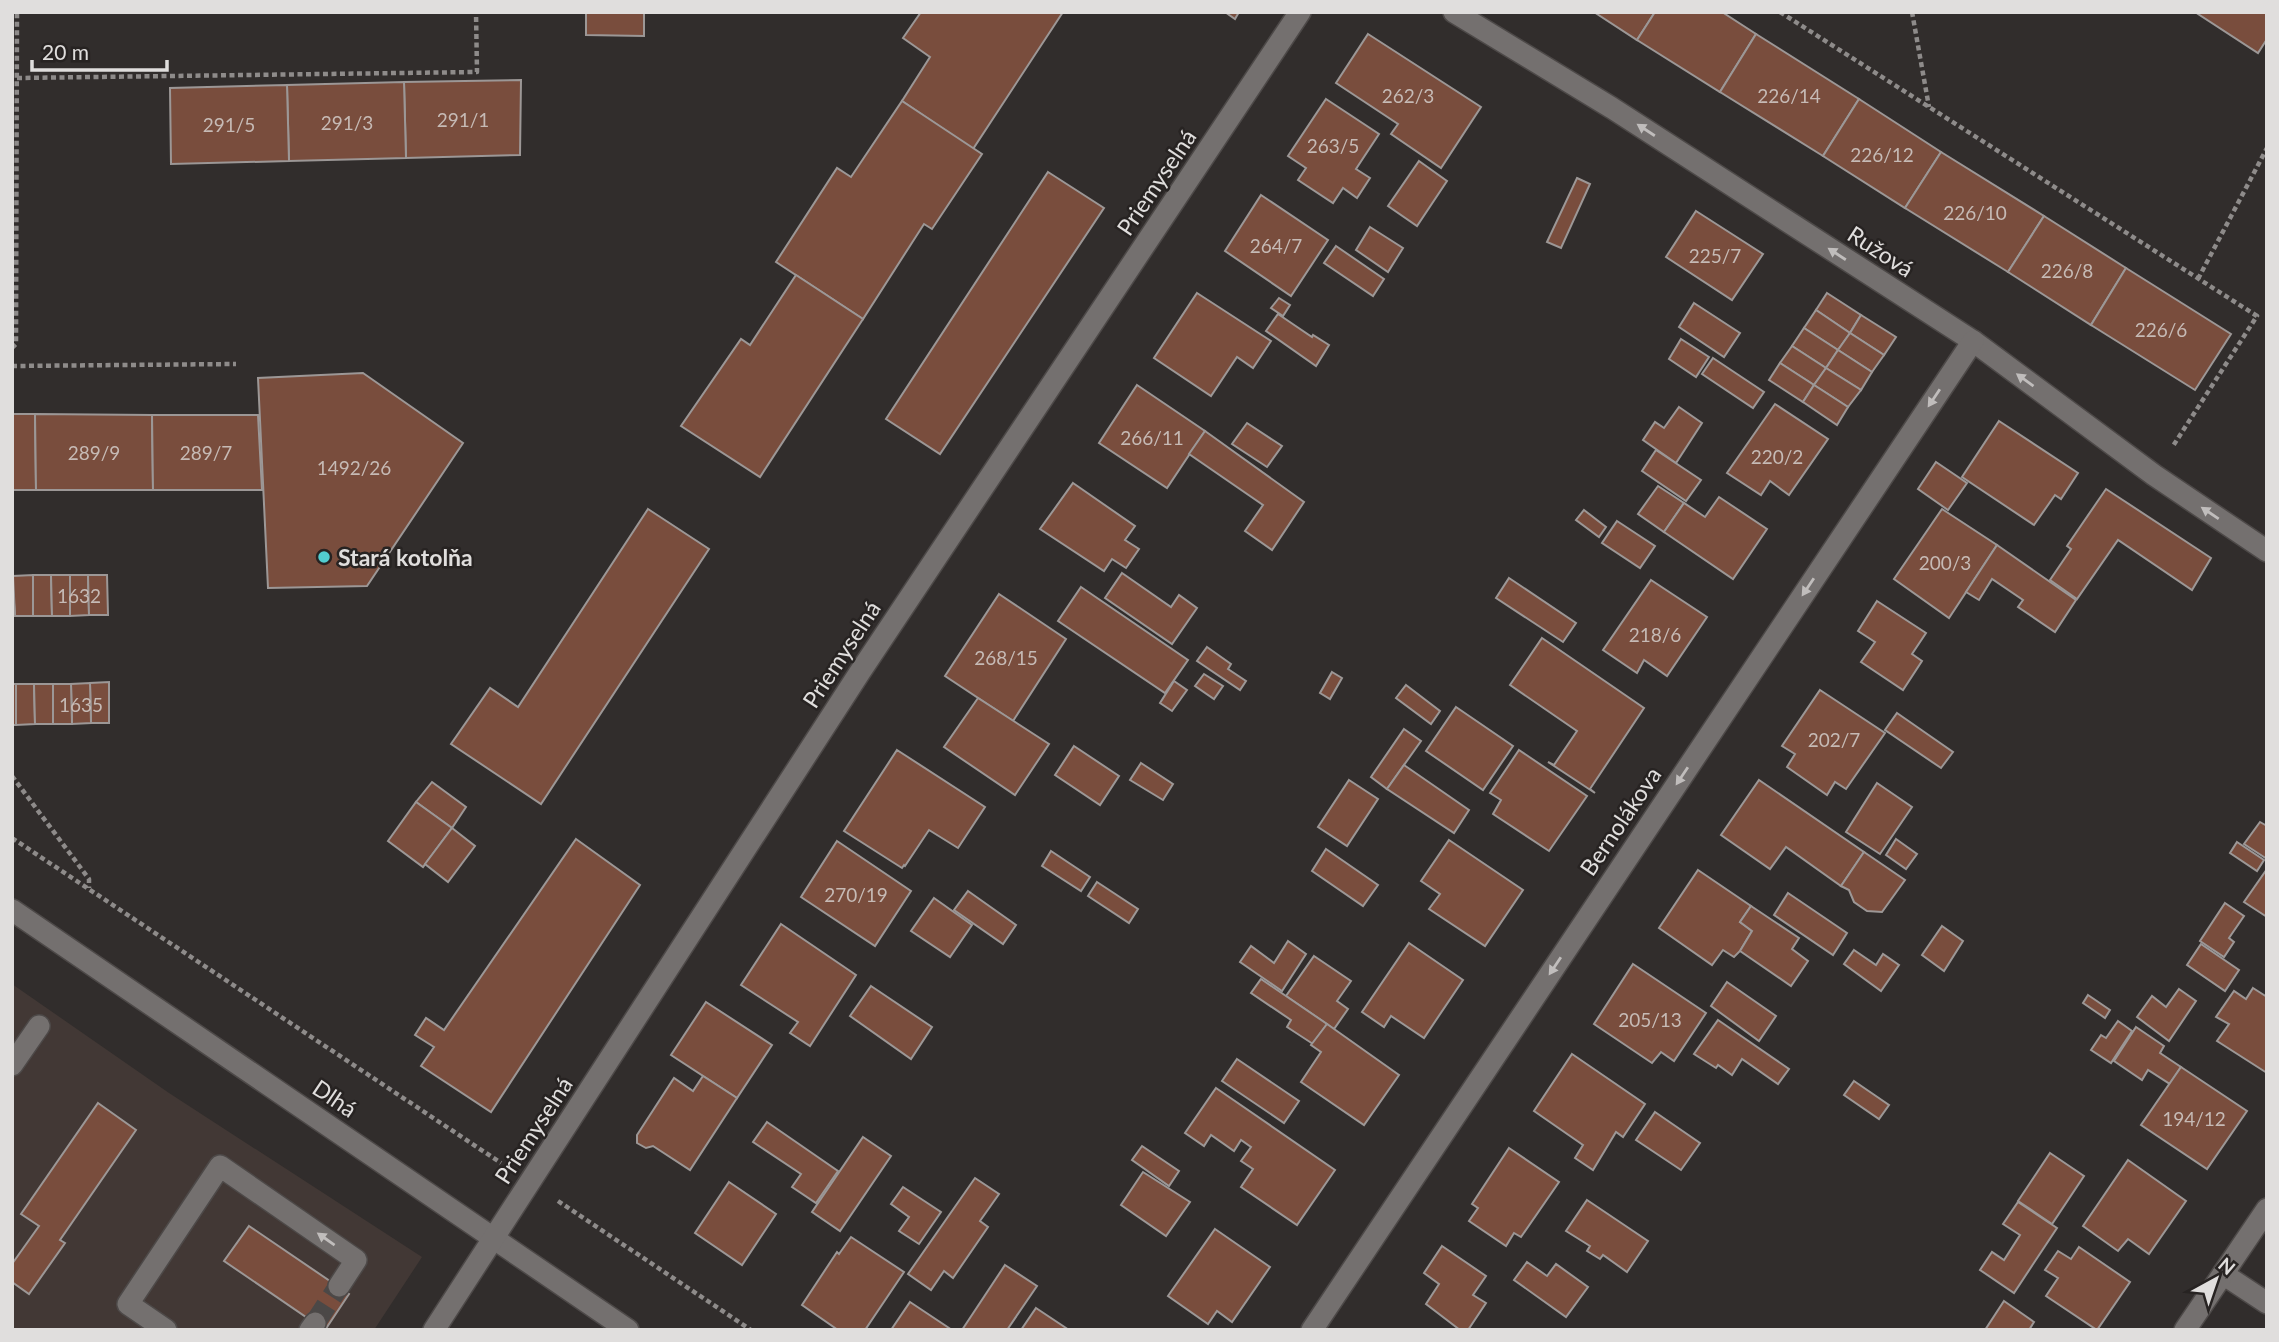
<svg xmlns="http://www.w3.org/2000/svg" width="2279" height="1342" font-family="Lato,sans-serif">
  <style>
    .built { fill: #423835 }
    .building { fill: #794d3d; stroke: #9c9796; stroke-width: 2 }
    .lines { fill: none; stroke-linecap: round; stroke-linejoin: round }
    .minor-tunnel { stroke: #4b4847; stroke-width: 21; stroke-dasharray: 21 10; stroke-linecap: butt }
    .minor-casing { stroke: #4d4948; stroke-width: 24 }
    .path { stroke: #8e8b8a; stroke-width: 4.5; stroke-dasharray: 5 3.5; stroke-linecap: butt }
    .minor { stroke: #74706f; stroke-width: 21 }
    .oneway { fill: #c0bdbc }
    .poi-dot { fill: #52cdd0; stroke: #272322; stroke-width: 2.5 }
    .labels { text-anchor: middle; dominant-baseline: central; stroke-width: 5; stroke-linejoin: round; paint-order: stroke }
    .number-label { font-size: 19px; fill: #c6bab5 }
    .street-label { font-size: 23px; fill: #e0dedd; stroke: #272322 }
    .poi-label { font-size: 23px; font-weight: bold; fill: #e0dedd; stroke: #272322; text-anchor: start }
  </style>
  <rect width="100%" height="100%" fill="#312d2c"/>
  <polygon class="built" points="12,984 169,1093 422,1257 374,1330 12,1330"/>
  <g class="building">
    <polygon points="586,12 644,12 644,36 586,35"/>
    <polygon points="921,12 1063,12 973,149 902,101 930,57 903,38"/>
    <polygon points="1225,12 1239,12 1235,19"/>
    <polygon points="1594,12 1655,12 1637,40"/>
    <polygon points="1655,12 1722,12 1756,34 1720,92 1637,40"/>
    <polygon points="2195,12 2267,12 2267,39 2258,53"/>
    <polygon points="1368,34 1481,107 1441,168 1391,134 1398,124 1336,83"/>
    <polygon points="1756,34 1859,99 1823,156 1720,92"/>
    <polygon points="521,80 520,155 406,158 404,82"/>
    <polygon points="404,82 406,158 289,161 287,85"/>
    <polygon points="287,85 289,161 171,164 170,88"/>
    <polygon points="1326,99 1379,134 1356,169 1370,178 1357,198 1343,188 1333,203 1298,180 1306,168 1288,156"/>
    <polygon points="1859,99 1941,152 1905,208 1823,156"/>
    <polygon points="902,101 982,154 932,229 924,224 863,319 776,262 837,168 851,177"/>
    <polygon points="1941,152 2044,216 2008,272 1905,208"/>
    <polygon points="1419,161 1447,181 1417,226 1388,206"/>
    <polygon points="1048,172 1104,208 940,454 886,419"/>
    <polygon points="1577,178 1590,184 1561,248 1547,242"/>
    <polygon points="1261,195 1328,240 1291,296 1225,251"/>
    <polygon points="1696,211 1763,254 1732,300 1666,257"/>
    <polygon points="2044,216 2126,268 2091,325 2008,272"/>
    <polygon points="1370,227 1403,248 1388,272 1356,250"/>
    <polygon points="1336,246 1384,279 1373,296 1324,263"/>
    <polygon points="2126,268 2231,334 2195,390 2091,325"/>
    <polygon points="796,275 863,319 760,477 681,426 741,339 750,345"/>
    <polygon points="1197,293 1271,341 1253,368 1237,357 1211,396 1154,358"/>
    <polygon points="1827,293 1861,315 1850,333 1816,310"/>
    <polygon points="1279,298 1290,305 1283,316 1271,308"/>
    <polygon points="1694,303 1740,333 1724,357 1679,327"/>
    <polygon points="1816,310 1850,333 1838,350 1804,328"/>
    <polygon points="1278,314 1312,337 1313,335 1329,345 1316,366 1266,331"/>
    <polygon points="1861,315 1896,337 1884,355 1850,333"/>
    <polygon points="1804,328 1838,350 1826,368 1792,346"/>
    <polygon points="1850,333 1884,355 1872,372 1838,350"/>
    <polygon points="1681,339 1709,357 1696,377 1669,359"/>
    <polygon points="1792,346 1826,368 1814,385 1780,363"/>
    <polygon points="1838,350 1872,372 1861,390 1826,368"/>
    <polygon points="1713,358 1764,392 1753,408 1702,374"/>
    <polygon points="1780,363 1814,385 1803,402 1769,380"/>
    <polygon points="1826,368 1861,390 1848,407 1814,385"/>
    <polygon points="363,373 463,443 367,586 268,588 258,378"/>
    <polygon points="1137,385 1205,431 1167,488 1099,443"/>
    <polygon points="1814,385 1848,407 1837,425 1803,402"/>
    <polygon points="1775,404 1828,439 1789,495 1770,481 1761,495 1727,473"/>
    <polygon points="1679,407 1702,423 1676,463 1643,440 1655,422 1664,428"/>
    <polygon points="12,414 35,414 36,490 12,490"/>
    <polygon points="35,414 152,415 153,490 36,490"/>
    <polygon points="152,415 258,415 262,490 153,490"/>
    <polygon points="1999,421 2078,473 2061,499 2055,495 2034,525 1962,477"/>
    <polygon points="1247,423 1282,446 1267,467 1232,444"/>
    <polygon points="1205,431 1304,502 1272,550 1245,531 1263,505 1189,454"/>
    <polygon points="1656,450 1701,480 1686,501 1642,471"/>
    <polygon points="1936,462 1967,483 1948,510 1918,489"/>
    <polygon points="1073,483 1135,526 1125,540 1139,549 1126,568 1112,559 1104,571 1040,529"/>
    <polygon points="1658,486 1684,503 1664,532 1638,514"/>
    <polygon points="2106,489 2211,558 2192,590 2118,540 2077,599 2050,580 2071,549 2067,546"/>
    <polygon points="1719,497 1767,529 1733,579 1664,532 1684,503 1705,517"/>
    <polygon points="648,509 709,549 541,804 451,744 490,688 518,707"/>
    <polygon points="1942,509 1997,545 1949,618 1894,579"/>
    <polygon points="1584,510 1606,527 1599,537 1576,520"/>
    <polygon points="1617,521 1655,546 1640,568 1602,543"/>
    <polygon points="1997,545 2076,600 2055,632 2018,607 2023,600 1992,579 1979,600 1966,592"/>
    <polygon points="1122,573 1171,607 1179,595 1197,608 1172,644 1105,598"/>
    <polygon points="33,575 33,616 15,616 13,576"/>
    <polygon points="33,575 51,575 52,616 33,616"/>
    <polygon points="51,575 70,575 70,616 52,616"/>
    <polygon points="70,575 88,575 89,615 70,616"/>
    <polygon points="88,575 107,575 108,615 89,615"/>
    <polygon points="12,576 15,616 12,616"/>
    <polygon points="1509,578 1576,623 1563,642 1496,598"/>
    <polygon points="1651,580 1707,617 1667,676 1644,660 1637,673 1603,650"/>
    <polygon points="1081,587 1188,660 1165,693 1058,621"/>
    <polygon points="999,594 1066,639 1013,721 945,676"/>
    <polygon points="1877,601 1926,633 1912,654 1922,661 1903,690 1861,662 1875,642 1858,631"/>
    <polygon points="1542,638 1644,708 1590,789 1595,793 1548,762 1554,765 1577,731 1510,685"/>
    <polygon points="1207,647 1231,664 1228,669 1246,681 1240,690 1197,661"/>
    <polygon points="1332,672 1342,678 1330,699 1320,693"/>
    <polygon points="1204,674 1223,686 1214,699 1195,686"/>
    <polygon points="1174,681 1187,690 1172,711 1160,703"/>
    <polygon points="109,682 109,723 91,723 90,683"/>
    <polygon points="90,683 91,723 72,724 71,684"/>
    <rect x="12" y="684" width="4" height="41"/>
    <polygon points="16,684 34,684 35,724 16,725"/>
    <polygon points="34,684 53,684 53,724 35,724"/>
    <polygon points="53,684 71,684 72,724 53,724"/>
    <polygon points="1406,685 1440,711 1431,724 1396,698"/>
    <polygon points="1820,690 1885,733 1846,789 1835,782 1827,795 1787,767 1795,754 1782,746"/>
    <polygon points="978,698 1049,744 1015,795 944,747"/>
    <polygon points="1456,707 1513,746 1483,790 1426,751"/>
    <polygon points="1897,713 1953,752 1941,768 1885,730"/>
    <polygon points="1404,729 1421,741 1387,789 1371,777"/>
    <polygon points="1074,746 1119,776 1100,805 1055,775"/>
    <polygon points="897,750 985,807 958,848 929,830 905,866 904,865 902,868 844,831"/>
    <polygon points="1519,750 1587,796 1549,851 1493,814 1501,800 1490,793"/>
    <polygon points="1141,763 1173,784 1163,800 1130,780"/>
    <polygon points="1404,765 1469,810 1454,833 1387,789"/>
    <polygon points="1349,780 1378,799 1347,846 1318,827"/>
    <polygon points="1759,780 1864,852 1841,886 1786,847 1770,869 1721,835"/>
    <polygon points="432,782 466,807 452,828 416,802"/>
    <polygon points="1877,783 1912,807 1880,854 1846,832"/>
    <polygon points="416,802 452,828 423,867 388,841"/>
    <polygon points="2260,822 2267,826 2267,859 2244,844"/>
    <polygon points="452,828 475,846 448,882 425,864"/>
    <polygon points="576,839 640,885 491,1112 421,1066 434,1047 415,1035 426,1018 444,1030"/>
    <polygon points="1896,839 1917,854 1906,869 1886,855"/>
    <polygon points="1449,840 1523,890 1485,946 1429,909 1440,894 1421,881"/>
    <polygon points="837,841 911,891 875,946 801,897"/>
    <polygon points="2237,842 2264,860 2257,871 2230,853"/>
    <polygon points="1326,849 1378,885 1363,906 1312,871"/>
    <polygon points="1051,851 1090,877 1081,891 1042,866"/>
    <polygon points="1864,852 1905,880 1882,912 1867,911 1854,902 1849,890 1841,886"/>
    <polygon points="2267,869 2267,917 2244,902"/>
    <polygon points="1698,870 1751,906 1740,922 1752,931 1740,951 1734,957 1723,950 1712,965 1659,928"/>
    <polygon points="1097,882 1138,909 1129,923 1088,896"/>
    <polygon points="968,891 1016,925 1003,944 954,910"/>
    <polygon points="1788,893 1847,933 1833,955 1774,915"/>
    <polygon points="934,898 972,925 950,957 911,931"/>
    <polygon points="2225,903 2244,916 2229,938 2234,942 2224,957 2200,941"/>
    <polygon points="1751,906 1799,938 1792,949 1808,961 1791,986 1740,951 1752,931 1740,922"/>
    <polygon points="781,924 856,975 810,1046 790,1033 798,1022 741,985"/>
    <polygon points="1942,926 1963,941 1944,971 1922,955"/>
    <polygon points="1288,941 1306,954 1282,991 1240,962 1251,946 1274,963"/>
    <polygon points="1409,943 1463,980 1424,1038 1391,1016 1384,1027 1362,1012"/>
    <polygon points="2201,944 2239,970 2225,991 2187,965"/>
    <polygon points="1854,950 1876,965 1883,954 1899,965 1881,991 1844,964"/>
    <polygon points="1314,956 1351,981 1337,1001 1348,1009 1334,1029 1286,996"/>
    <polygon points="1633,964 1706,1013 1674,1061 1661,1052 1652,1063 1594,1024"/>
    <polygon points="1261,979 1327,1024 1313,1044 1287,1027 1291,1020 1251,993"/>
    <polygon points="1727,982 1776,1016 1759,1041 1711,1006"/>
    <polygon points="871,986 932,1027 911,1059 850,1016"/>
    <polygon points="2253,988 2267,997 2267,1073 2217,1041 2229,1024 2216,1017 2234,991 2246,999"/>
    <polygon points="2179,989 2196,1001 2169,1041 2137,1017 2152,996 2166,1007"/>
    <polygon points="2088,995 2110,1010 2105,1018 2083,1003"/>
    <polygon points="706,1002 772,1045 737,1098 671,1055"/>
    <polygon points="1718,1020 1789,1069 1778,1084 1742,1059 1732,1075 1718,1065 1716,1068 1694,1054"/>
    <polygon points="2118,1021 2132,1031 2111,1063 2091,1050 2101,1035 2106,1038"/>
    <polygon points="1327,1024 1399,1075 1364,1125 1301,1082 1321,1052 1311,1045"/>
    <polygon points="2136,1027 2164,1046 2160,1053 2181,1067 2170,1084 2148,1070 2142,1080 2114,1061"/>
    <polygon points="1572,1054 1645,1104 1623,1137 1616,1132 1593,1170 1575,1158 1583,1145 1534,1111"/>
    <polygon points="1237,1059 1299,1101 1284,1123 1222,1081"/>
    <polygon points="2181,1067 2247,1111 2207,1169 2141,1125"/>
    <polygon points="703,1076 737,1098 690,1170 653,1146 646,1148 637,1143 637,1135 674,1078 693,1091"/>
    <polygon points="1854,1081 1889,1105 1879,1119 1844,1095"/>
    <polygon points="1216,1088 1335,1170 1297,1225 1241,1187 1253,1169 1241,1161 1251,1147 1241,1140 1234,1151 1211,1135 1204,1146 1185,1133"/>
    <polygon points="98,1103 136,1130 60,1240 65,1243 29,1294 12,1282 12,1264 39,1226 21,1214"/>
    <polygon points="1655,1112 1700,1143 1681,1170 1636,1140"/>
    <polygon points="767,1122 838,1171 816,1203 792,1187 801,1174 753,1142"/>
    <polygon points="863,1137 891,1156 840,1231 812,1212"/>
    <polygon points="1142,1146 1179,1171 1169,1186 1132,1160"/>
    <polygon points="1509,1148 1559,1182 1521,1237 1514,1233 1506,1246 1469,1221 1478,1208 1472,1204"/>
    <polygon points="2050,1153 2084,1176 2052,1224 2018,1201"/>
    <polygon points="2128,1160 2186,1201 2149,1254 2128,1239 2118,1251 2083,1226"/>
    <polygon points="1143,1172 1190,1202 1166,1236 1121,1205"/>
    <polygon points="975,1178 999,1194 980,1221 988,1227 953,1278 944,1271 931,1290 908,1274"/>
    <polygon points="729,1182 776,1214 742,1265 695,1233"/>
    <polygon points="903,1187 941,1212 919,1244 899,1231 909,1217 891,1204"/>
    <polygon points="1587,1200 1648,1241 1627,1272 1603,1255 1600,1259 1587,1251 1590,1246 1566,1231"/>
    <polygon points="2018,1202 2057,1228 2014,1293 1980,1270 1992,1252 2004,1260 2020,1235 2003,1224"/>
    <polygon points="249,1226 349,1294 325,1330 224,1261"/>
    <polygon points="1215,1229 1270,1267 1232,1322 1217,1311 1208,1324 1168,1296"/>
    <polygon points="851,1237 904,1272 865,1330 838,1330 802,1305 837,1252 839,1254"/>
    <polygon points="1442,1246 1486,1276 1473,1295 1486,1303 1468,1330 1460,1330 1426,1304 1439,1284 1424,1273"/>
    <polygon points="2079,1247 2130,1282 2097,1330 2046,1296 2058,1278 2045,1270 2058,1251 2071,1259"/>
    <polygon points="1527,1262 1547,1276 1556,1264 1588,1287 1566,1317 1514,1280"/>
    <polygon points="1005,1265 1037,1286 1007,1330 962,1330"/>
    <polygon points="2004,1301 2034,1322 2029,1330 1985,1330"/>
    <polygon points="910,1302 952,1330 891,1330"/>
    <polygon points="1036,1308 1069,1330 1021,1330"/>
  </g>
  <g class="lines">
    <polyline class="minor-tunnel" points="315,1323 339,1286"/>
    <g class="minor-casing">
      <g id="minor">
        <polyline points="1454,12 1612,108 1973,341 2154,475 2267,551"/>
        <polyline points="12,910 628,1330"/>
        <polyline points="12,1065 39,1026"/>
        <polyline points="2223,1274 2267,1303"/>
        <polyline points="166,1330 128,1304 220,1166 356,1260 339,1286"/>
        <polyline points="310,1330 315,1323"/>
        <polyline points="434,1330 860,672 1300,12"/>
        <polyline points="1312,1330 1973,341"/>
        <polyline points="2185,1330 2267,1209"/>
      </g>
    </g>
    <g class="path">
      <polyline points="1780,12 2257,316 2173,446"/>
      <polyline points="1912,12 1929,107"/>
      <polyline points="17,78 477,72 476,12"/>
      <polyline points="2198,279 2267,148"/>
      <polyline points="12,348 16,344 17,12"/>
      <polyline points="12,366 236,364"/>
      <polyline points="12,776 89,879 89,888"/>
      <polyline points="12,838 501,1163"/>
      <polyline points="558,1201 751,1330"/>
    </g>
    <use href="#minor" class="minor"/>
  </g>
  <defs><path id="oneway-solid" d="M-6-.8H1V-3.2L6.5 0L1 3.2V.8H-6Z" transform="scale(1.75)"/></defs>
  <g class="oneway">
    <use href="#oneway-solid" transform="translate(1646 130) rotate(-147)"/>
    <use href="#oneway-solid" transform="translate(1837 254) rotate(-147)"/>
    <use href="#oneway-solid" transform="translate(2025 380) rotate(-144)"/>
    <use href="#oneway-solid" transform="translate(1934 398) rotate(124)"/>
    <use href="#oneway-solid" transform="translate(2210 513) rotate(-146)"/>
    <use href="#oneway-solid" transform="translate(1808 587) rotate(124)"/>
    <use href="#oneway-solid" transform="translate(1682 776) rotate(124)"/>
    <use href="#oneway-solid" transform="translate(1555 966) rotate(124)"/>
    <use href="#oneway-solid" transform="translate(326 1239) rotate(-145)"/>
  </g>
  <circle class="poi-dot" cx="324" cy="557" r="7"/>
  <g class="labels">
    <g class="number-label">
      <text x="1408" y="95">262/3</text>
      <text x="1789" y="95">226/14</text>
      <text x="463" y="119">291/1</text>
      <text x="347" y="122">291/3</text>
      <text x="229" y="124">291/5</text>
      <text x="1333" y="145">263/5</text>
      <text x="1882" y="154">226/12</text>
      <text x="1975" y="212">226/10</text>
      <text x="1276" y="245">264/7</text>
      <text x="1715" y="255">225/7</text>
      <text x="2067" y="270">226/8</text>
      <text x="2161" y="329">226/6</text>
      <text x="1152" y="437">266/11</text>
      <text x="94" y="452">289/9</text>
      <text x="206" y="452">289/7</text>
      <text x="1777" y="456">220/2</text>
      <text x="354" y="467">1492/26</text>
      <text x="1945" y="562">200/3</text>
      <text x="79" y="595">1632</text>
      <text x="1655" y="634">218/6</text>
      <text x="1006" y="657">268/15</text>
      <text x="81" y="704">1635</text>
      <text x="1834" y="739">202/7</text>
      <text x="856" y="894">270/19</text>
      <text x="1650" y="1019">205/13</text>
      <text x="2194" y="1118">194/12</text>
    </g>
    <g class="street-label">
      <text transform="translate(1156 182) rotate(-56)">Priemyselná</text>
      <text transform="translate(1881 251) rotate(33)">Ružová</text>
      <text transform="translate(841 654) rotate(-57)">Priemyselná</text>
      <text transform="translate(1620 821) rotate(-56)">Bernolákova</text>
      <text transform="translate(335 1098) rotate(34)">Dlhá</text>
      <text transform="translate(533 1130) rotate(-57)">Priemyselná</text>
    </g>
    <g class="poi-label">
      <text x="338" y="557">Stará kotolňa</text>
    </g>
  </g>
  <rect width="2279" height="1342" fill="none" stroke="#e0dedd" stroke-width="28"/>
  <g transform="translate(2216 1279) rotate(40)" stroke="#272322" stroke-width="5" paint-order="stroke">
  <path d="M0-5L12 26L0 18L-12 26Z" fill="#e0dedd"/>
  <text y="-10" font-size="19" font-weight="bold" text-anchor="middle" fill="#e0dedd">N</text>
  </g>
  <path d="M32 60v10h135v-10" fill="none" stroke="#e0dedd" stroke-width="3.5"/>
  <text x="42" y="60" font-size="21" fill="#e0dedd" stroke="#272322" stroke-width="5" paint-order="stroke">20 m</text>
</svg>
